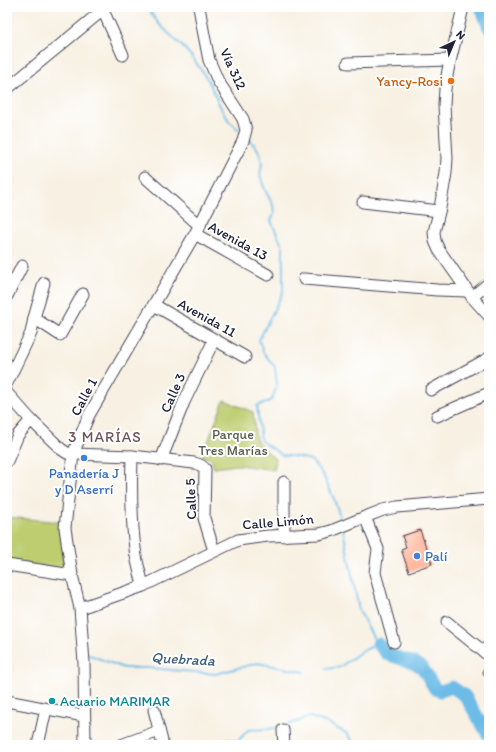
<svg xmlns="http://www.w3.org/2000/svg" width="496" height="752" font-family="Itim,sans-serif">
  <style>
    .green { fill: #bdcd6f; stroke: #707855 }
    .lines { fill: none; stroke-linecap: round; stroke-linejoin: round }
    .stream { stroke: #6cbce7; stroke-width: 2 }
    .river { stroke: #6cbce7; stroke-width: 13 }
    .building { fill: #feaa8c }
    .minor-casing { stroke: #424154; stroke-width: 13 }
    .minor { stroke: #fff; stroke-width: 11 }
    .food-dot { fill: #e8710a; stroke: #fff; stroke-width: 1.5 }
    .shop-dot { fill: #3f7fe0; stroke: #fff; stroke-width: 1.5 }
    .culture-dot { fill: #0f9aa8; stroke: #fff; stroke-width: 1.5 }
    .labels { text-anchor: middle; dominant-baseline: central; stroke-width: 4; stroke-linejoin: round; paint-order: stroke }
    .street-label { font-size: 14px; fill: #22223b; stroke: #fff }
    .food-label { font-size: 14px; fill: #c56008; stroke: #fff; text-anchor: end }
    .park-label { font-size: 14px; fill: #585e4d; stroke: #fff }
    .shop-label { font-size: 14px; fill: #366cbe; stroke: #fff }
    .culture-label { font-size: 14px; fill: #0d838f; stroke: #fff; text-anchor: start }
    .neighbourhood-label { font-size: 15px; letter-spacing: 1px; fill: #6f5257; stroke: #fff }
    .water-label { font-size: 15px; font-style: italic; fill: #406080; stroke: #fff }
  </style>
  <rect width="100%" height="100%" fill="#fff"/>
  <filter id="ink" filterUnits="userSpaceOnUse"><feTurbulence type="fractalNoise" baseFrequency=".025" numOctaves="2"/><feDisplacementMap in="SourceGraphic" scale="8" xChannelSelector="R" yChannelSelector="G"/><feConvolveMatrix kernelMatrix="1 2 1 2 8 2 1 2 1" color-interpolation-filters="sRGB"/></filter>
  <filter id="wash" filterUnits="userSpaceOnUse"><feTurbulence type="fractalNoise" baseFrequency=".012" numOctaves="4" result="noise"/><feDisplacementMap in="SourceGraphic" scale="16" xChannelSelector="R" yChannelSelector="G"/><feGaussianBlur stdDeviation="0.9" result="paint"/><feColorMatrix in="noise" values="0 0 0 0 0 0 0 0 0 0 0 0 0 0 0 0 0 1.4 0 .05"/><feComposite in="paint" operator="in"/></filter>
  <g filter="url(#wash)">
    <rect width="100%" height="100%" fill="#f8f1e3"/>
    <g class="green">
      <path d="M224,400L253,412L256,440L276,460L274,470L238,465L214,468C213,463 212,460 208,457H202Z"/>
      <polygon points="7,517 60,522 64,569 9,561"/>
    </g>
    <g class="lines">
      <g class="stream">
        <polyline points="147,7 158,23 184,48 192,57 208,80 221,108 229,121 239,130"/>
        <polyline points="249,139 259,151 262,163 260,175 265,190 273,205 274,214 271,221 283,247 283,292 259,340 263,352 275,367 277,385 272,400 257,406 261,441 282,455 298,457 311,460 323,475 334,499 339,514 341,522"/>
        <polyline points="87,654 124,668 149,668 215,674 258,663 304,672"/>
        <polyline points="326,669 340,667 362,651 378,644 374,639 359,610 343,530"/>
        <polyline points="284,726 310,717 325,722 346,733 356,745"/>
        <polyline points="214,745 226,739 238,741 248,730 269,729 280,727"/>
      </g>
      <g class="river">
        <polyline points="481,7 489,28"/>
        <polyline points="378,644 387,654 414,663 422,667 435,689 441,691 452,687 465,696 489,736"/>
      </g>
    </g>
    <g id="blocks">
      <polygon class="building" points="420,530 432,564 409,572 401,549 406,547 402,536"/>
    </g>
  </g>
  <g filter="url(#ink)">
    <use href="#blocks" fill-opacity="0" stroke="#424154" stroke-width="1"/>
    <g class="lines">
      <g class="minor-casing">
        <g id="minor">
          <polyline points="462,7 462,12 448,70 445,89 444,105 447,158 446,173 440,208 434,232 435,241 439,250 472,297 489,316"/>
          <polyline points="102,8 123,55"/>
          <polyline points="348,63 450,60"/>
          <polyline points="7,89 98,14 102,8 102,7"/>
          <polyline points="145,177 200,226"/>
          <polyline points="363,202 439,211"/>
          <polyline points="195,234 268,275"/>
          <polyline points="304,279 437,290 467,291"/>
          <polyline points="7,296 22,266"/>
          <polyline points="472,297 489,283"/>
          <polyline points="154,305 245,357"/>
          <polyline points="34,318 60,335 83,294"/>
          <polyline points="7,383 31,333 34,318 44,283"/>
          <polyline points="431,390 489,358"/>
          <path d="M7,393L31,420L61,449L67,453L73,454L132,456L194,463C199,464 202,465 205,469L204,518L214,551"/>
          <polyline points="437,416 489,393"/>
          <path d="M132,456C131,489 131,523 136,556C138,566 141,576 143,586"/>
          <polyline points="161,460 184,402 214,340"/>
          <polyline points="7,461 18,435 31,420"/>
          <polyline points="284,482 284,536"/>
          <polyline points="365,517 378,549 375,573 394,642"/>
          <polyline points="7,565 72,575"/>
          <polyline points="80,608 143,586 238,540 268,536 319,534 331,531 365,517 383,510 397,507 489,499"/>
          <polyline points="447,622 489,656"/>
          <polyline points="489,671 489,672"/>
          <polyline points="7,701 84,716"/>
          <polyline points="154,710 163,745"/>
          <polyline points="283,730 284,745"/>
          <polyline points="38,745 46,709"/>
          <polyline points="85,745 84,663 80,608 72,575 65,528 73,454 89,415 195,234 243,141 246,130 243,119 218,81 209,60 204,35 199,7"/>
          <polyline points="121,745 159,731"/>
        </g>
      </g>
      <use href="#minor" class="minor"/>
    </g>
  </g>
  <circle class="food-dot" cx="451" cy="81" r="4"/>
  <g class="shop-dot">
    <circle cx="84" cy="458" r="4"/>
    <circle cx="417" cy="556" r="4"/>
  </g>
  <circle class="culture-dot" cx="52" cy="701" r="4"/>
  <g class="labels">
    <g class="street-label">
      <text transform="translate(233 69) rotate(65)">Vía 312</text>
      <text transform="translate(238 241) rotate(29)">Avenida 13</text>
      <text transform="translate(207 318) rotate(29)">Avenida 11</text>
      <text transform="translate(173 393) rotate(-66)">Calle 3</text>
      <text transform="translate(84 397) rotate(-62)">Calle 1</text>
      <text transform="translate(191 499) rotate(-92)">Calle 5</text>
      <text transform="translate(278 522) rotate(-5)">Calle Limón</text>
    </g>
    <g class="food-label">
      <text x="443" y="81">Yancy-Rosi</text>
    </g>
    <g class="park-label">
      <text x="233" y="434">Parque<tspan x="233" dy="16">Tres Marías</tspan></text>
    </g>
    <g class="shop-label">
      <text x="84" y="473">Panadería J<tspan x="84" dy="16">y D Aserrí</tspan></text>
      <text x="425" y="556" text-anchor="start">Palí</text>
    </g>
    <g class="culture-label">
      <text x="60" y="701">Acuario MARIMAR</text>
    </g>
    <g class="neighbourhood-label">
      <text x="105" y="437">3 MARÍAS</text>
    </g>
    <g class="water-label">
      <text transform="translate(183 659) rotate(3)">Quebrada</text>
    </g>
  </g>
  <rect width="496" height="752" fill="none" stroke="#fff" stroke-width="24"/>
  <g transform="translate(454 42) rotate(44)" stroke="#ffffff" stroke-width="3" paint-order="stroke">
  <path d="M0-3L7 15L0 10L-7 15Z" fill="#22223b"/>
  <text y="-6" font-size="11" font-weight="bold" text-anchor="middle" fill="#22223b">N</text>
  </g>
</svg>
